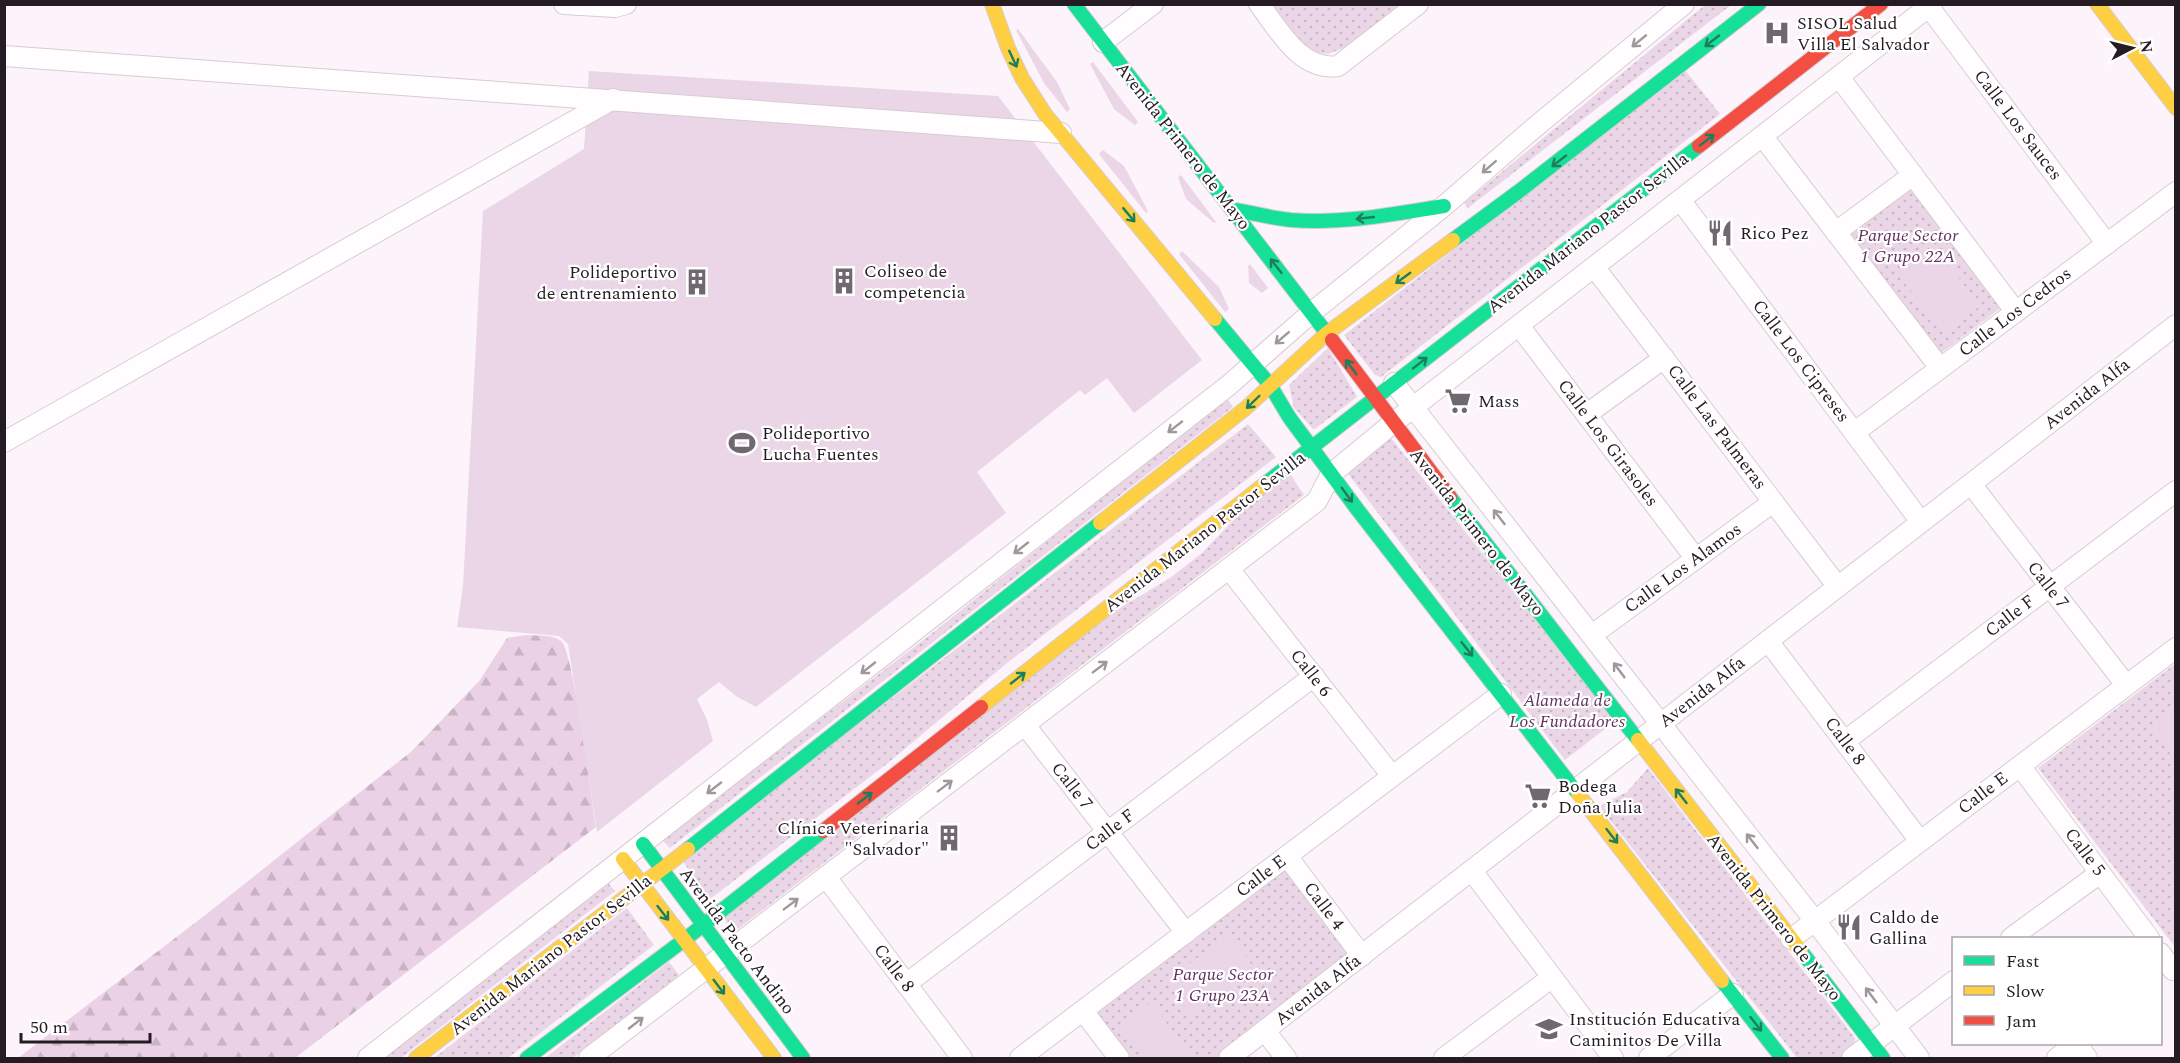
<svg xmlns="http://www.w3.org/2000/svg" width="2180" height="1063" font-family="Spectral,serif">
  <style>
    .grass { fill: url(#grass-dots) }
    .forest { fill: url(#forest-firs) }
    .garden { fill: #ead6e6 }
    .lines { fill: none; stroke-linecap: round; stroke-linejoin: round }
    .street-casing { stroke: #d5cdd3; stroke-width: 22 }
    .fast-casing { stroke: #d5cdd3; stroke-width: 16 }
    .slow-casing { stroke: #d5cdd3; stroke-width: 16 }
    .jam-casing { stroke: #d5cdd3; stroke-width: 16 }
    .street { stroke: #fffdfe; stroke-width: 20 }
    .fast { stroke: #16e098; stroke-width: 14 }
    .slow { stroke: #ffcf43; stroke-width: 14 }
    .jam { stroke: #f24e42; stroke-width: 14 }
    .oneway { stroke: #9c989b }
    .oneway2 { stroke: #1d7e5d }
    .labels { text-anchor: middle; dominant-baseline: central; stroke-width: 4.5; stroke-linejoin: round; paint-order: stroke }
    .poi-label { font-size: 18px; fill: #241c22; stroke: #fff; text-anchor: start }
    .street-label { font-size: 18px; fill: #241c22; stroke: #fff }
    .park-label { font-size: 18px; font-style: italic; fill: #63315d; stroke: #fff }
  </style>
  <defs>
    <pattern id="grass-dots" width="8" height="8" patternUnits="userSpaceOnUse" patternTransform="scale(1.5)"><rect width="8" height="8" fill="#ead6e6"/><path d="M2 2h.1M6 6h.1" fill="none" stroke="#c9b7c5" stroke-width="1.8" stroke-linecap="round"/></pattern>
    <pattern id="forest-firs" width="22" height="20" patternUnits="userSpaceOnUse" patternTransform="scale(1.5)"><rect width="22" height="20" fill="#ead1e6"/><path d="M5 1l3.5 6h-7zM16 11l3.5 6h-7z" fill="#c9b3c5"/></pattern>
  </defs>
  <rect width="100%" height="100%" fill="#fcf4fa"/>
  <g class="grass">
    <polygon points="1269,5 1401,5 1346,47 1328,54 1312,52 1300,44"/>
    <polygon points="1705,5 1731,5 1468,208 1464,203"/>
    <polygon points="1685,70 1720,114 1381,377 1375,375 1344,335"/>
    <polygon points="1910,183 2002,307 1940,354 1849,232"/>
    <polygon points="1328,348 1357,397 1316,428 1313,429 1294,408 1289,385"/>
    <polygon points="1227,398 1233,407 670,848 662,840 931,634"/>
    <polygon points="1248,424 1276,457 1007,663 888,763 710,899 682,860"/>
    <polygon points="1387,433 1615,721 1565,760 1346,471"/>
    <polygon points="1290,474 1304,495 734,932 723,917 1110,614 1170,578 1202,553 1243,510"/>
    <polygon points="2175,664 2175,947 2038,768"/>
    <polygon points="1648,768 1855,1038 1855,1046 1842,1058 1797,1058 1599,806 1627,792"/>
    <polygon points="1286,866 1353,955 1218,1058 1128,1058 1094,1014"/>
    <polygon points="608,883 615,891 401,1058 383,1058"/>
    <polygon points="627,908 654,945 508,1058 434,1058"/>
    <polygon points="669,962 679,975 573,1058 545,1058"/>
  </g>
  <path class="forest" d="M526,635C537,636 554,634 562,642C574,656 591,799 596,827L295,1058H18L204,916L412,751L480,680L507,638Z"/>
  <g class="garden">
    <polygon points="1018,29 1057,82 1070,109 1067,112 1044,83 1016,30"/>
    <polygon points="1093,62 1138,122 1135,125 1114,109 1090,64"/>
    <polygon points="589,71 998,96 1202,360 1134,413 1107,378 1085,395 1080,390 977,472 1006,513 756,707 736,696 719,682 697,699 707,720 713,741 597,832 568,644 559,636 457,627 463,586 483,211 584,149"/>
    <polygon points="1103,150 1124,166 1148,211 1146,213 1099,154"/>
    <polygon points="1181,175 1216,222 1214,223 1186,199 1178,177"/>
    <polygon points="1934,245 1980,306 1943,334 1897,273"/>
    <polygon points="1182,251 1219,287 1229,309 1225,312 1179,254"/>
    <polygon points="1250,264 1268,288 1262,293 1249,283 1248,266"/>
    <polygon points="2175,708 2176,760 2175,760 2150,726"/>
    <polygon points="1229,934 1255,969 1192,1016 1166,981"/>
    <polygon points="1151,1003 1194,1058 1146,1058 1121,1026"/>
  </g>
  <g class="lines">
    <g class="street-casing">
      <g id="street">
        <polyline points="564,4 615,7 626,4"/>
        <path d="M1259,4C1279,30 1300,71 1338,66L1418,4"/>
        <polyline points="1929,7 2107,244"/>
        <polyline points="1103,42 1153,4"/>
        <polyline points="4,56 1061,133"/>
        <polyline points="1839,77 2016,312"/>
        <polyline points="1763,137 1940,368"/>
        <polyline points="1681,201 1921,522"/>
        <polyline points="1836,232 1913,175"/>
        <polyline points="1595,268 1838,587"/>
        <polyline points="1520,327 1696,559"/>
        <polyline points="1394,383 1815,921 1919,1058"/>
        <polyline points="1587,414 1664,358"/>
        <polyline points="1855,432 2176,192"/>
        <polyline points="4,442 613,99"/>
        <polyline points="1971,484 2126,685"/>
        <polyline points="1229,569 1392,776"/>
        <polyline points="1592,635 1773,502"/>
        <polyline points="1768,641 1920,841"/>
        <polyline points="1025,725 1186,933"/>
        <polyline points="1845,741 2176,491"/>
        <polyline points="2020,766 2149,938"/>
        <polyline points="1287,856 1362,956"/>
        <polyline points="1472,871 1613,1058"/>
        <polyline points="826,877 962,1058"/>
        <polyline points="2011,938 2100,873"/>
        <polyline points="1791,939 2176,648"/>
        <polyline points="2160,953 2173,970"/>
        <polyline points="906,984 1314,676"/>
        <polyline points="1083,1011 1119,1058"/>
        <polyline points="1265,1031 1286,1058"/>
        <polyline points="2076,1044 2087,1058"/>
        <polyline points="368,1058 1229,385 1311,313 1444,206 1528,133 1684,4"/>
        <polyline points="589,1058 1317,501 1331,474 1393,423 1932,4"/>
        <polyline points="1020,1058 1501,694"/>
        <polyline points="1229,1058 2176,325"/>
        <polyline points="1444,1058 1551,978"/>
        <polyline points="1649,1058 1733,994"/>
        <polyline points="1852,1058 1954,981"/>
        <polyline points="2057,1058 2077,1044"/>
      </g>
    </g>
    <g class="fast-casing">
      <g id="fast">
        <polyline points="1074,4 1332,340"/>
        <path d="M1232,209C1252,213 1271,218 1291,220C1343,224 1394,214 1444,206"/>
        <polyline points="1453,240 1518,192 1759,4"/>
        <polyline points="1215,319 1270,385 1289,417 1357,509 1578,794"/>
        <polyline points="1266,483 1699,146"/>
        <polyline points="1450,497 1638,740"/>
        <polyline points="643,844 803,1058"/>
        <polyline points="688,849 1100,523"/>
        <polyline points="1801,951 1883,1058"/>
        <polyline points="1722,981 1782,1058"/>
        <polyline points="527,1058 684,940 823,831"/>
      </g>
    </g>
    <g class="slow-casing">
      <g id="slow">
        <polyline points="992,4 1008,48 1022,78 1045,114 1215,319"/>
        <polyline points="2097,4 2176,108"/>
        <polyline points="1100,523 1246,408 1326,334 1453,240"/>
        <polyline points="981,707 1266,483"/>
        <polyline points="1638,740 1801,951"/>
        <polyline points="1578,794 1722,981"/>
        <polyline points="623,859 774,1058"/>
        <polyline points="416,1058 688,849"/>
      </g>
    </g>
    <g class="jam-casing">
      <g id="jam">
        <polyline points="1699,146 1881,4"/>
        <polyline points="1332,340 1450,497"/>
        <polyline points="823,831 981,707"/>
      </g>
    </g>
    <use href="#street" class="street"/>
    <use href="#fast" class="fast"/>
    <use href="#slow" class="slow"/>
    <use href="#jam" class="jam"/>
  </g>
  <defs><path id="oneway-shaft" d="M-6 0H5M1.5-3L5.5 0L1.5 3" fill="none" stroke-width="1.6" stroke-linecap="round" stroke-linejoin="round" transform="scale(1.5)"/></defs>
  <g class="oneway">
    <use href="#oneway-shaft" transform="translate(1639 41) rotate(141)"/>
    <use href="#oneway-shaft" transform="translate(1489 167) rotate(139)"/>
    <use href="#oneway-shaft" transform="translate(1282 338) rotate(139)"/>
    <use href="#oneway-shaft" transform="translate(1175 427) rotate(142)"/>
    <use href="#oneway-shaft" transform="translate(1499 517) rotate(-128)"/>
    <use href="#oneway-shaft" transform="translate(1021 548) rotate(142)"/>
    <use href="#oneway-shaft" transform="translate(1100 667) rotate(-37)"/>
    <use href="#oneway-shaft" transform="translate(868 668) rotate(142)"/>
    <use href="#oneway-shaft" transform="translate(1619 670) rotate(-127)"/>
    <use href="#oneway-shaft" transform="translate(945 786) rotate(-37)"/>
    <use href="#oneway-shaft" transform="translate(714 788) rotate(142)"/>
    <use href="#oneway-shaft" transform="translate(1752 841) rotate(-128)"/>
    <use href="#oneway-shaft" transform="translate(791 904) rotate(-37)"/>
    <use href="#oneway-shaft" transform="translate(1871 995) rotate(-127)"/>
    <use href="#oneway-shaft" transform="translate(636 1023) rotate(-38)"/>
  </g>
  <g class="oneway2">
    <use href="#oneway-shaft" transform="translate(1712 41) rotate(142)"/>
    <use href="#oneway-shaft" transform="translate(1013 59) rotate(65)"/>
    <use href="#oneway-shaft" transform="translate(1707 140) rotate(-38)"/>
    <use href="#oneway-shaft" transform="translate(1559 161) rotate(142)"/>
    <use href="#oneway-shaft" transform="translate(1129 215) rotate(50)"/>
    <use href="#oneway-shaft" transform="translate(1365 218) rotate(174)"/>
    <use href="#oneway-shaft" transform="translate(1276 266) rotate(-128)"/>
    <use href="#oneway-shaft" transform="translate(1403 278) rotate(144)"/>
    <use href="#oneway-shaft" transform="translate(1420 363) rotate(-38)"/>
    <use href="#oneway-shaft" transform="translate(1351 367) rotate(-127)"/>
    <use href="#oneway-shaft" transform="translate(1253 402) rotate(136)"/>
    <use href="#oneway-shaft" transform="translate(1347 495) rotate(54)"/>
    <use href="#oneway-shaft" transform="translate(1467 649) rotate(52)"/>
    <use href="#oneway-shaft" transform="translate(1018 678) rotate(-38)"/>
    <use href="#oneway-shaft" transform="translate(1681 796) rotate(-128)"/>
    <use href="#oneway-shaft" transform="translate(865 798) rotate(-38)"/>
    <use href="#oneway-shaft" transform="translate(1612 836) rotate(52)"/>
    <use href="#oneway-shaft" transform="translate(663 913) rotate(52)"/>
    <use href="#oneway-shaft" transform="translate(719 987) rotate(53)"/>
    <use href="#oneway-shaft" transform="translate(1756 1024) rotate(52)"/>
  </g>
  <defs>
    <g id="hospital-bare" transform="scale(2.07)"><path d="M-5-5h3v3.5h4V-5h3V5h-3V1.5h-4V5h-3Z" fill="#70686e" stroke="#fff" stroke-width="2.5" paint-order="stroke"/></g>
    <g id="restaurant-bare" transform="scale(2.07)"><path d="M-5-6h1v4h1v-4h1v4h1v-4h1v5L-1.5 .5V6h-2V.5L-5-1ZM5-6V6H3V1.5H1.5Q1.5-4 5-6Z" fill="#70686e" stroke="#fff" stroke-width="2.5" paint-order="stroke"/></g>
    <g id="building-bare" transform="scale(2.07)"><path d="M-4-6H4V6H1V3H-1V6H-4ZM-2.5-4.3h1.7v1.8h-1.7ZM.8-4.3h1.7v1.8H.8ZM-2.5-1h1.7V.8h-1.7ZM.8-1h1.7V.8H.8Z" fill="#70686e" stroke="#fff" stroke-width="2.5" paint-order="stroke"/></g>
    <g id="supermarket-bare" transform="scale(2.07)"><path d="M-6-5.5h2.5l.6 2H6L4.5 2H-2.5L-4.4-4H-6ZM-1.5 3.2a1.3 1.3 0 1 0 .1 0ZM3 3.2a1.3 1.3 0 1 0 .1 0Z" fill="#70686e" stroke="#fff" stroke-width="2.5" paint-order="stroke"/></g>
    <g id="stadium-bare" transform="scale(2.07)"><path d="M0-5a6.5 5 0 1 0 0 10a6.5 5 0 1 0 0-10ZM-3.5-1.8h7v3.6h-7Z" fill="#70686e" stroke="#fff" stroke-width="2.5" paint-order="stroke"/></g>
    <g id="school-bare" transform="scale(2.07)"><path d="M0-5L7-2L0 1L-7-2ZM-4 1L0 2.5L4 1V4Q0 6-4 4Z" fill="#70686e" stroke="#fff" stroke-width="2.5" paint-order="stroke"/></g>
  </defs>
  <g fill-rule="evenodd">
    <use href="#hospital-bare" x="1777" y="33"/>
    <use href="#restaurant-bare" x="1720" y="233"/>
    <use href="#building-bare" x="844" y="281"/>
    <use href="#building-bare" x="697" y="282"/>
    <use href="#supermarket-bare" x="1458" y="401"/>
    <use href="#stadium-bare" x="742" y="443"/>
    <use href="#supermarket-bare" x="1538" y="796"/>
    <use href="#building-bare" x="949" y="838"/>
    <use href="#restaurant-bare" x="1849" y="927"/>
    <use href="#school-bare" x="1549" y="1029"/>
  </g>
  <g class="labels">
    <g class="poi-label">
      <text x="1797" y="23">SISOL Salud<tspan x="1797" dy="21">Villa El Salvador</tspan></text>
      <text x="1740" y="233">Rico Pez</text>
      <text x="864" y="271">Coliseo de<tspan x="864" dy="21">competencia</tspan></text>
      <text x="677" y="272" text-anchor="end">Polideportivo<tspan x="677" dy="21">de entrenamiento</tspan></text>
      <text x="1478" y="401">Mass</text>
      <text x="762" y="433">Polideportivo<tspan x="762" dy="21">Lucha Fuentes</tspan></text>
      <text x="1558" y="786">Bodega<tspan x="1558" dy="21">Doña Julia</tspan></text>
      <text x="929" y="828" text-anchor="end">Clínica Veterinaria<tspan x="929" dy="21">"Salvador"</tspan></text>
      <text x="1869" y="917">Caldo de<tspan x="1869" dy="21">Gallina</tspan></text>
      <text x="1569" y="1019">Institución Educativa<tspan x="1569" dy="21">Caminitos De Villa</tspan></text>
    </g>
    <g class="street-label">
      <text transform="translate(2018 125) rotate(53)">Calle Los Sauces</text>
      <text transform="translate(1183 146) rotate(52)">Avenida Primero de Mayo</text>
      <text transform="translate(1588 233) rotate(-38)">Avenida Mariano Pastor Sevilla</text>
      <text transform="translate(2015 312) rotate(-37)">Calle Los Cedros</text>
      <text transform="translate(1801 361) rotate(53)">Calle Los Cipreses</text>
      <text transform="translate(2087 394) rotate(-38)">Avenida Alfa</text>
      <text transform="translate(1717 427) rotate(53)">Calle Las Palmeras</text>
      <text transform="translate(1608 443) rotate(53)">Calle Los Girasoles</text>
      <text transform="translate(1205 532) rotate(-38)">Avenida Mariano Pastor Sevilla</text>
      <text transform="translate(1477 532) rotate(52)">Avenida Primero de Mayo</text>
      <text transform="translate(1683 568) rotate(-36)">Calle Los Alamos</text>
      <text transform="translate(2048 585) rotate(52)">Calle 7</text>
      <text transform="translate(2010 616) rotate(-37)">Calle F</text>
      <text transform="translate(1311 673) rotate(52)">Calle 6</text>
      <text transform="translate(1702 692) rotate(-38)">Avenida Alfa</text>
      <text transform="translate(1845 741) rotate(53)">Calle 8</text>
      <text transform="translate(1072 786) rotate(52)">Calle 7</text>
      <text transform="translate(1983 793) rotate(-37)">Calle E</text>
      <text transform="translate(1110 830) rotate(-37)">Calle F</text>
      <text transform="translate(2085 852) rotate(53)">Calle 5</text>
      <text transform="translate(1261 876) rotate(-37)">Calle E</text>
      <text transform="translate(1324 906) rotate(53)">Calle 4</text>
      <text transform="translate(1774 917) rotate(52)">Avenida Primero de Mayo</text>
      <text transform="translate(737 941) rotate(53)">Avenida Pacto Andino</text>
      <text transform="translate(551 955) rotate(-38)">Avenida Mariano Pastor Sevilla</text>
      <text transform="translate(894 968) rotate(53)">Calle 8</text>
      <text transform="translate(1318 990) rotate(-38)">Avenida Alfa</text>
    </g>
    <g class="park-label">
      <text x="1908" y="235">Parque Sector<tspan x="1908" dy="21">1 Grupo 22A</tspan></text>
      <text x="1567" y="700">Alameda de<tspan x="1567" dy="21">Los Fundadores</tspan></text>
      <text x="1223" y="974">Parque Sector<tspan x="1223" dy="21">1 Grupo 23A</tspan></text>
    </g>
  </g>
  <rect width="2180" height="1063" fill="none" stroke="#241c22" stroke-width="12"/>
  <rect x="1952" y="937" width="210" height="108" fill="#ffffff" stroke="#a7a4a7" stroke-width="1.5"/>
  <rect x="1964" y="956" width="30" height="9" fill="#16e098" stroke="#a7a4a7" stroke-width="1.5"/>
  <text x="2006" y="967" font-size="18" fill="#241c22">Fast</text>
  <rect x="1964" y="986" width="30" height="9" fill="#ffcf43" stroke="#a7a4a7" stroke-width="1.5"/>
  <text x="2006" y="997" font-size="18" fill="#241c22">Slow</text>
  <rect x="1964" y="1016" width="30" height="9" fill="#f24e42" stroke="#a7a4a7" stroke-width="1.5"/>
  <text x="2006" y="1027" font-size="18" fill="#241c22">Jam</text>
  <g transform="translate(2132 48) rotate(83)" stroke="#ffffff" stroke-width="4.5" paint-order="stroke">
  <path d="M0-4.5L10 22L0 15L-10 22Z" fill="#241c22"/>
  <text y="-9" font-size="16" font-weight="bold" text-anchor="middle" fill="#241c22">N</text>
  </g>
  <path d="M21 1033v9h129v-9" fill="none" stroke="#241c22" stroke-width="3"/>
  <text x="30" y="1033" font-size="18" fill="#241c22" stroke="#ffffff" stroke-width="4.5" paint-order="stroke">50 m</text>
</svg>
